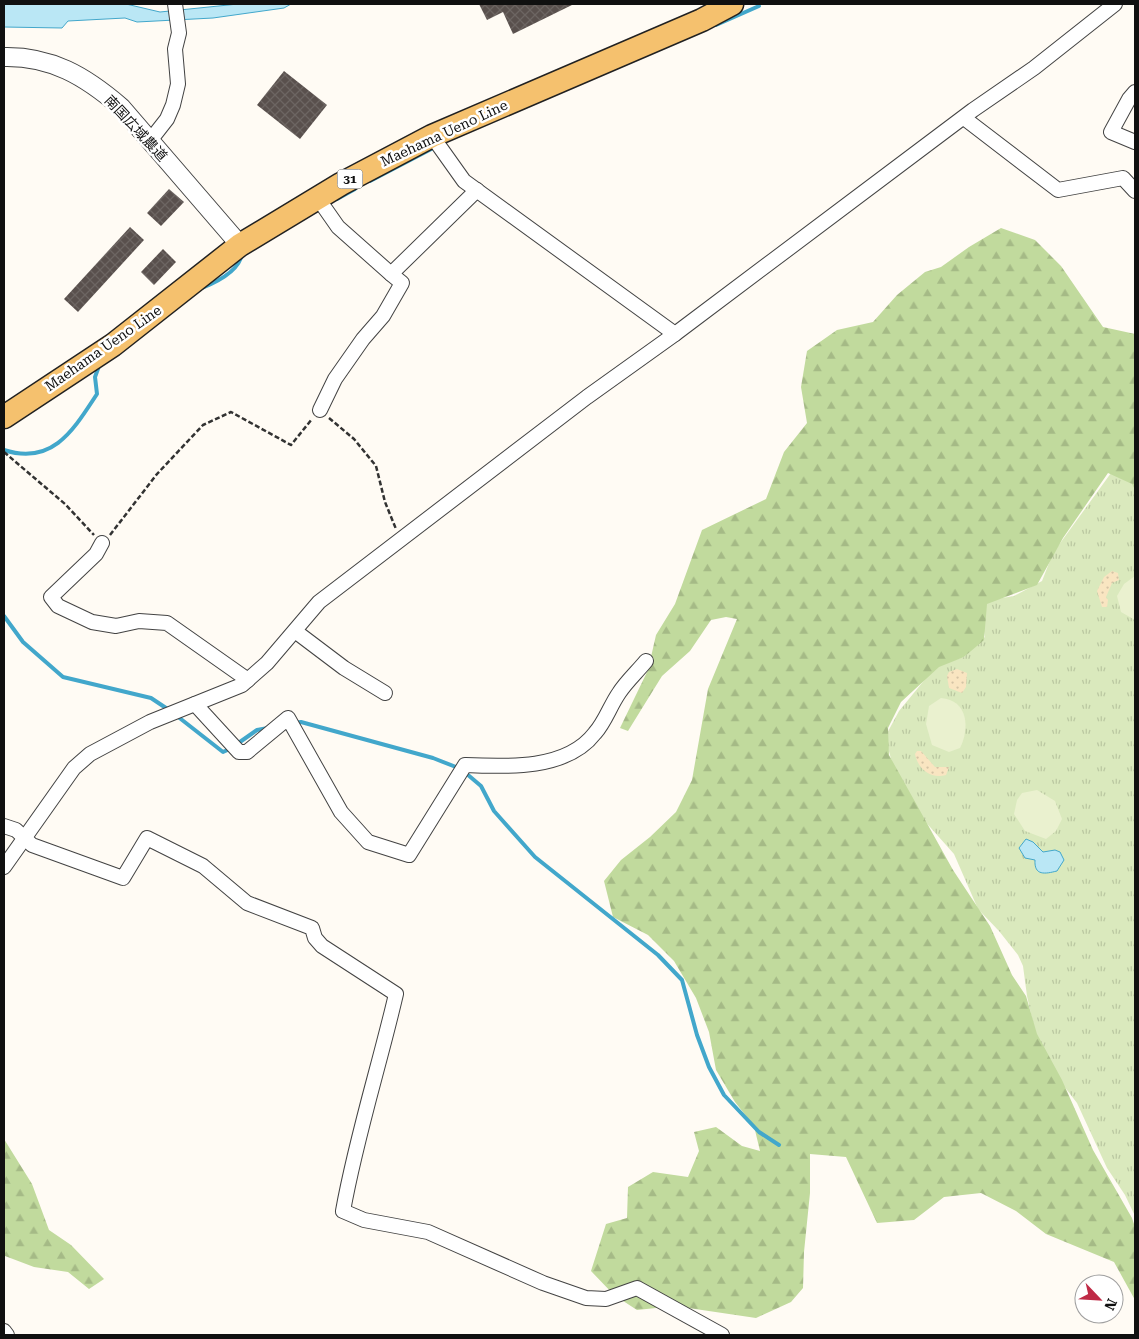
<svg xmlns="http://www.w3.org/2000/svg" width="1139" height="1339" font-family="'Roboto Serif','Noto Sans JP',serif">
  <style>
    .grass { fill: url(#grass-tufts) }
    .forest { fill: url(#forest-firs) }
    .sand { fill: url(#sand-dots) }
    .pitch { fill: #eaf1cf }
    .water { fill: #bae7f5; stroke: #42a7cb }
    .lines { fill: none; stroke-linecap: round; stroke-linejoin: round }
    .stream { stroke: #42a7cb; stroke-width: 4 }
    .building { fill: url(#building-cross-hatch) }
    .minor-casing { stroke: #434343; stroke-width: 16 }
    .tertiary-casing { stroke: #434343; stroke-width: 20 }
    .primary-casing { stroke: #212121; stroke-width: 25 }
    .path { stroke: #323232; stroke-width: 2.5; stroke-dasharray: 5 2.5; stroke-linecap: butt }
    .minor { stroke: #fff; stroke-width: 14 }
    .tertiary { stroke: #fff; stroke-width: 18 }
    .primary { stroke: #f5c16e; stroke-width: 22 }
    .labels { text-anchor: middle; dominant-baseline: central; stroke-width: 5; stroke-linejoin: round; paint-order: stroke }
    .shield { fill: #fff; stroke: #585858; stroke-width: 1 }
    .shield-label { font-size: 12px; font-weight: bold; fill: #101010 }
    .street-label { font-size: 14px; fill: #101010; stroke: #fff }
  </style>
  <defs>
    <pattern id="grass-tufts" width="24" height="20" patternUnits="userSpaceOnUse" patternTransform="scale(1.25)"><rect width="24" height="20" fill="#dae9bd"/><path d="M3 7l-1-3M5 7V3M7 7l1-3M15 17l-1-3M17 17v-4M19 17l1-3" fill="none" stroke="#bac7a1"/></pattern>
    <pattern id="forest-firs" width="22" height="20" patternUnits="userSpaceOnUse" patternTransform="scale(1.25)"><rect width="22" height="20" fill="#c1da9d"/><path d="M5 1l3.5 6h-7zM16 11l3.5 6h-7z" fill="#a5ba86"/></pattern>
    <pattern id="sand-dots" width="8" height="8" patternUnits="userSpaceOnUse" patternTransform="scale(1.25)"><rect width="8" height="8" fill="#f9e5c1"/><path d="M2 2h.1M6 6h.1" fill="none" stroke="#d4c3a5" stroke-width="1.8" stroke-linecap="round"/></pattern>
    <pattern id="building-cross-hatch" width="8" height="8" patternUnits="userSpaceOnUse" patternTransform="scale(1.25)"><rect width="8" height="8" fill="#59504d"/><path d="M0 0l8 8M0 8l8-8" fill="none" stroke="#6c6562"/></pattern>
  </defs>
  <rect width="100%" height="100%" fill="#fffbf4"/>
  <polygon class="grass" points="1111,473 1135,485 1135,1216 1125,1195 1107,1168 1077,1103 1040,1055 1027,996 1023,966 1018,955 999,931 978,909 954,854 914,809 903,782 893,766 885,737 899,711 936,666 964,657 985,637 980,607 985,601 1014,596 1042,581 1053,553"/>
  <g class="forest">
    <polygon points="1001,228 1035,240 1061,266 1103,327 1135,334 1135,490 1132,484 1108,473 1063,538 1037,585 987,604 984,640 964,657 939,667 901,702 888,728 889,755 953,870 990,926 1012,975 1026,996 1037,1034 1062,1080 1093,1150 1132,1218 1135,1227 1135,1300 1114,1262 1046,1234 1016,1211 981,1193 944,1197 914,1220 877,1223 846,1157 810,1154 810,1193 804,1252 803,1288 791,1302 756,1318 675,1306 637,1310 614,1295 591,1271 606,1224 627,1218 628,1187 653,1172 688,1177 699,1151 694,1132 716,1127 742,1146 760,1151 754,1126 735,1102 716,1070 709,1032 696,998 674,961 648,935 613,917 604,881 621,860 650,837 676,812 692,780 708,689 737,619 726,617 711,620 690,651 662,676 628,731 620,728 648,670 656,635 675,604 702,530 766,499 784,452 807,423 801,387 807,351 837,330 873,322 897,295 925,272 941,267 969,247"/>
    <polygon points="4,1139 32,1184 49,1230 71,1245 104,1279 89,1289 68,1272 34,1267 5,1256"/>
  </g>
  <g class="sand">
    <polygon points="1112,571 1118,573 1119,580 1112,583 1106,597 1108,600 1107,607 1102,607 1097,591 1104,577"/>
    <polygon points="957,669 967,673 966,687 962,693 949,688 947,676 949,672"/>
    <path d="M917,751H921L935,767H949L946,775C930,779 918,769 915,754Z"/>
  </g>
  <g class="pitch">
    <polygon points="1135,576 1135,620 1121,612 1117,596 1124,584"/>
    <path d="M941,698C968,700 970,728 960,748L949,752L932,745L926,724L929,706Z"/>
    <polygon points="1037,790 1055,801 1062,819 1056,831 1046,839 1025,831 1014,814 1017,800 1022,793"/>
  </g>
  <g class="water">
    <polygon points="4,4 126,4 160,12 238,4 291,4 284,8 213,18 137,22 125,18 68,21 62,28 4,27"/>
    <path d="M1026,839L1033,842L1043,852L1055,850L1060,852L1064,860L1057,871C1045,874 1034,876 1035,860L1025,858L1019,848Z"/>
  </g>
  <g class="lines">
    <g class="stream">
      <polyline points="716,25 759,6"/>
      <polyline points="370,181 437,146"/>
      <polyline points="337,199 355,189"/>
      <path d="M202,288C217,282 239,271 242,254"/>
      <path d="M4,450C53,466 74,429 97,394L95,377L99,366"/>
      <polyline points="4,616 23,642 63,677 151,698 169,710"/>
      <polyline points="177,716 223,752 232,748"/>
      <polyline points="294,723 301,722 433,758 461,769 481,786 494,811 535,857 658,955 682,980 697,1035 709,1067 724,1095 759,1132 779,1145"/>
      <polyline points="237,744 257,730 268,728"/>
    </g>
  </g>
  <g class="building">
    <polygon points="479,4 574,4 513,34 503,12 487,20"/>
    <polygon points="284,71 327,105 300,139 257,105"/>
    <polygon points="169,189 184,202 161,226 147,213"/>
    <polygon points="130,227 144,240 78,312 64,299"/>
    <polygon points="163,249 176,262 154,285 141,272"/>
  </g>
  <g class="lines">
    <g class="minor-casing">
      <g id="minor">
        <polyline points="1135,92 1129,99 1111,132 1135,142"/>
        <polyline points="964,118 1058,190 1123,178 1135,191"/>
        <polyline points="432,136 464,181 675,334"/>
        <polyline points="149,142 167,119 173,105 178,84 175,49 179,33 175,4"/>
        <polyline points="317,197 338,227 391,274 477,190"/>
        <polyline points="320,410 335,379 363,339 383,316 402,283 391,274"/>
        <polyline points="102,543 96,554 51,597 58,606 92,622 116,626 139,621 167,623 248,680"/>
        <polyline points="295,631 344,668 385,693"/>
        <path d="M195,704L239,752H247L288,718L341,812L368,842L409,855L465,765C507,767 567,770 595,733C605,722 610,706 619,693C626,682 637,672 646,661"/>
        <path d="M4,826L16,830L32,845L123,878L147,838L203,866L247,903L312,928L315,938L322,946L396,994C379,1067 356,1138 343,1211L364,1220L428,1232L543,1283L586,1298L606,1299L637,1288L722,1335"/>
        <polyline points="4,867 74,768 90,754 150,722 242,685 267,663 319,602 587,397 675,334 973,110 1034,68 1115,4"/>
        <polyline points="4,1331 7,1335"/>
      </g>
    </g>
    <g class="tertiary-casing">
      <path id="tertiary" d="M4,57C51,56 85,76 121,107L240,245"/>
    </g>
    <g class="primary-casing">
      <polyline id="primary" points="4,417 113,345 240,245 341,184 432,136 702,20 732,4"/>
    </g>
    <g class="path">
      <polyline points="329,418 354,439 376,466 385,502 396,529"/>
      <polyline points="4,452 65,504 94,535"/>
      <polyline points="110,535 157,474 203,425 231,412 291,445 312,419"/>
    </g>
    <use href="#minor" class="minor"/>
    <use href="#tertiary" class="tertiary"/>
    <use href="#primary" class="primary"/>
  </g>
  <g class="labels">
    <rect class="shield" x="337.5" y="169.5" width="25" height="19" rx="4"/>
    <g class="shield-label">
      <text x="350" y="179">31</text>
    </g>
    <g class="street-label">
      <text transform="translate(136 128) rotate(47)">南国広域農道</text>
      <text transform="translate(444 133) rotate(-25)">Maehama Ueno Line</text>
      <text transform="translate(103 348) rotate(-35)">Maehama Ueno Line</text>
    </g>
  </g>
  <rect width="1139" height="1339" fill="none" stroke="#101010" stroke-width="10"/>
  <g transform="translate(1099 1299) rotate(115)"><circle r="24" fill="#ffffff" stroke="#9f9f9f"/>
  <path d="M0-4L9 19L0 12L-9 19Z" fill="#bf2a46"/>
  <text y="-8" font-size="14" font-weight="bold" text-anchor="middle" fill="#101010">N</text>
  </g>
</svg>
